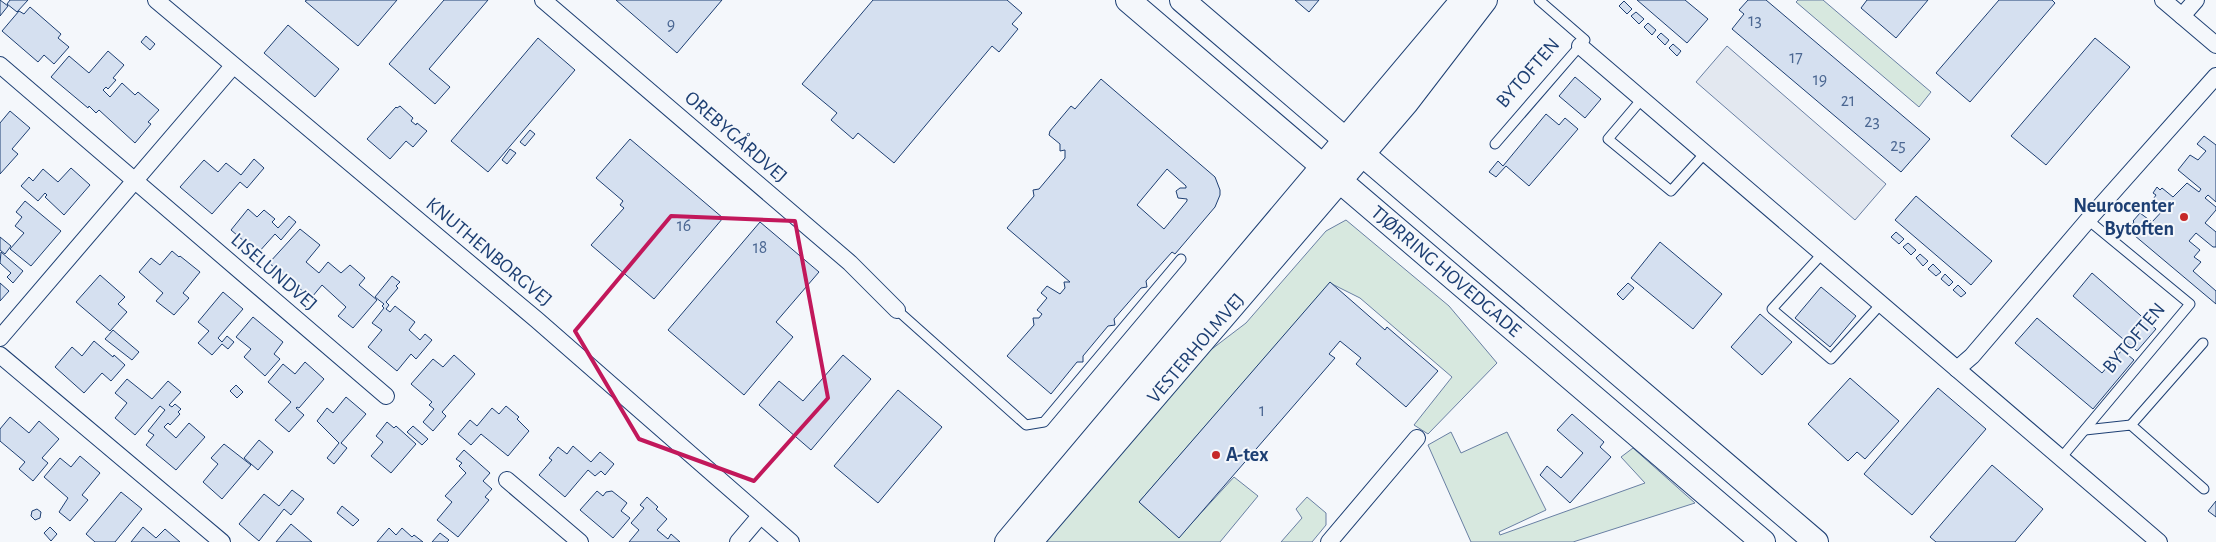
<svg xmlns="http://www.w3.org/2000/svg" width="2216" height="542" font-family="'Alegreya Sans',sans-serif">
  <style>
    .green { fill: #d7e8df; stroke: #687fa3 }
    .parking { fill: #e3e8f0; stroke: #687fa3 }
    .building { fill: #d5e0f0; stroke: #1d3f73; fill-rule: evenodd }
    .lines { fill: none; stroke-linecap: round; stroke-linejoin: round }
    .lane-casing { stroke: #1d3f73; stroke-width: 11 }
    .street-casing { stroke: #1d3f73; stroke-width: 18 }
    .secondary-casing { stroke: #1d3f73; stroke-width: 26 }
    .lane { stroke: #f4f7fb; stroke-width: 9 }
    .street { stroke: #f4f7fb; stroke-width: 16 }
    .secondary { stroke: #f4f7fb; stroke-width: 24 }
    .marked { fill: none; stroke: #c2185b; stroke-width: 4; stroke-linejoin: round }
    .poi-dot { fill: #c62828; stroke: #f4f7fb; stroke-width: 2 }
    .labels { text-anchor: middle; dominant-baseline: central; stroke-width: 4; stroke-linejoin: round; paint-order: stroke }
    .number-label { font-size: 18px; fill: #4b6792 }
    .street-label { font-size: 20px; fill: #1d3f73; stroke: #f4f7fb }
    .poi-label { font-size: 20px; font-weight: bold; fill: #1d3f73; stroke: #f4f7fb; text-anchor: end }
  </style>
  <rect width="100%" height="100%" fill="#f4f7fb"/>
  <g class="green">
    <polygon points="1798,0 1823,0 1931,92 1919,107 1796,2"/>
    <polygon points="1346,220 1449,306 1497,363 1428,434 1414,425 1452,377 1360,298 1330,283 1139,502 1179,537 1234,477 1258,496 1220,542 1045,542 1204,355 1246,323 1326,231"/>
    <polygon points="1451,432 1461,453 1507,432 1546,510 1499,532 1500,535 1645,483 1621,457 1633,448 1695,503 1573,542 1471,542 1428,445"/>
    <polygon points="1307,497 1326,513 1326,525 1312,542 1281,542 1302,518 1296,509"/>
  </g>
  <polygon class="parking" points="1727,46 1886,184 1855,220 1696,82"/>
  <g class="building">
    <polygon points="0,0 8,6 0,16"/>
    <polygon points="10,0 28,0 17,12 7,4"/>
    <polygon points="307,0 397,0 358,46 305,1"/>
    <polygon points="444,0 488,0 429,69 450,87 435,104 389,64"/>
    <polygon points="616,0 722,0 677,53"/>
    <polygon points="873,0 1007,0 1022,13 1012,24 1018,29 999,52 992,46 894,163 858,133 853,139 831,120 837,113 802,84"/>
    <polygon points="1295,0 1319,0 1309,12"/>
    <polygon points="1637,0 1685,0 1708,19 1687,43"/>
    <polygon points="1748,0 1766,0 1930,139 1901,172 1732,29 1744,14 1739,10"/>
    <polygon points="1867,0 1928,0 1896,38 1861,8"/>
    <polygon points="1999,0 2052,0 2055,3 1970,102 1936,73"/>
    <polygon points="1624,1 1632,9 1627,14 1619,6"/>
    <polygon points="30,7 61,34 58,38 69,47 54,64 44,55 38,62 2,31 19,11 24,14"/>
    <polygon points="1636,12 1644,19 1639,24 1631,16"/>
    <polygon points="1648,23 1656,30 1652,35 1644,27"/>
    <polygon points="288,25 339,69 315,97 264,53"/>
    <polygon points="1661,33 1669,40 1665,45 1657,37"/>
    <polygon points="146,36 155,44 150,50 141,42"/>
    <polygon points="538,38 575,70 488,172 451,141"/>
    <polygon points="2095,38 2130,67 2046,165 2011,136"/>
    <polygon points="1673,44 1681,51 1677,56 1669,48"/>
    <polygon points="108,51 124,65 113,78 116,80 108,89 106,87 103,90 110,97 122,83 135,95 138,92 159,110 148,122 151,124 135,143 99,110 96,113 89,106 88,108 51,77 69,56 89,73"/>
    <polygon points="1575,77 1601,99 1585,118 1559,96"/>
    <path d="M1101,79L1215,177L1220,190V195L1215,207L1175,254L1172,252L1146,281L1147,287L1141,288L1114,319L1115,325L1108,326L1083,356V362H1077L1051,394L1007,356L1034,325L1033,318H1039L1042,314L1037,310L1047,298L1041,293L1047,286L1060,294L1065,288L1064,282H1070L1007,228L1034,196L1033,190L1039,189L1065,158V150L1060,151V144L1049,135L1050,131L1071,106L1075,109ZM1167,169L1186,186V188H1180L1176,191L1178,198L1187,199V201L1164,229L1137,205Z"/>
    <polygon points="400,106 413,118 411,121 416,125 417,123 427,131 413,147 406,141 390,159 367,139 396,107 397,108"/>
    <polygon points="10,111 30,128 12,149 18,154 0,174 0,123"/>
    <polygon points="1546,114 1559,125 1565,118 1578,129 1529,186 1506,166 1496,177 1489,172 1498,161 1503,166"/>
    <polygon points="530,130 535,134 525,146 520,142"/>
    <polygon points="2204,136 2216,145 2216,202 2208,195 2205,198 2216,207 2216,210 2205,223 2216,232 2216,247 2213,247 2196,233 2189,241 2200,250 2194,257 2201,262 2193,271 2216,291 2216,304 2128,230 2134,222 2133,221 2140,213 2152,222 2166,207 2154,198 2156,195 2153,193 2157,187 2160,190 2162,188 2173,197 2187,183 2199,192 2201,189 2178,170 2190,155 2198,160 2206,151 2197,144"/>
    <polygon points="630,139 723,218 654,299 591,245 624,208 620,205 623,201 596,178"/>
    <polygon points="510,149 516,153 507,164 502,160"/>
    <polygon points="254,159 264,168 247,188 240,182 212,214 180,187 204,160 218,172 226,163 241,175"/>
    <polygon points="71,168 90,185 64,215 45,197 47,195 45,193 38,201 21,186 29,177 33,181 43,169 58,182"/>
    <polygon points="1916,196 1992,261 1971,285 1895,220"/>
    <polygon points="25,201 61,231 31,266 10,249 24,233 15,226 22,217 16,212"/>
    <polygon points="248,209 257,217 264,210 275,219 272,222 278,228 289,216 296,222 281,240 275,234 258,253 231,230"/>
    <polygon points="760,222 819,272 776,322 793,337 744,395 668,330"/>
    <polygon points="300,229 320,245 306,262 319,273 328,262 341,273 350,265 365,278 359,285 377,300 353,328 338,316 346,307 322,285 312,297 306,292 305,293 269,263"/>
    <polygon points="1896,232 1904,239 1899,244 1891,237"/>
    <polygon points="0,237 11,246 5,254 0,250"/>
    <polygon points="1660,242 1722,294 1693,329 1631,278"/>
    <polygon points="1908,243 1916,250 1911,255 1903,247"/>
    <polygon points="172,251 179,257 180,256 200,272 183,293 189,298 174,315 156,301 163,293 139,272 151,258 160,265"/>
    <polygon points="1,252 23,271 13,283 7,277 11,273 0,263"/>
    <polygon points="1920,254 1928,261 1923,266 1916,258"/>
    <polygon points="1933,264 1941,272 1936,276 1928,269"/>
    <polygon points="2092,273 2156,329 2137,351 2073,296"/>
    <polygon points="1945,274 1953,282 1949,286 1941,279"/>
    <polygon points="100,275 125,297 118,304 127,312 110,331 76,302"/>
    <polygon points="392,276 400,282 396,286 398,288 386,302 389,305 386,309 390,312 395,306 415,322 409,330 420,340 425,334 432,340 416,359 411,354 397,371 368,347 382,330 372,323 384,308 382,306 384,304 375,297"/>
    <polygon points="1330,282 1385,330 1387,327 1438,371 1406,407 1356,364 1361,358 1340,341 1329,354 1335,358 1179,538 1139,502"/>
    <polygon points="0,283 9,291 0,301"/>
    <polygon points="1628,283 1634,288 1623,300 1617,294"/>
    <polygon points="1958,285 1966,293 1961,297 1953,290"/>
    <polygon points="1821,287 1856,316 1830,347 1795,318"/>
    <polygon points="223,292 243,309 218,338 222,342 227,336 234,342 228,349 222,344 212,355 198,343 209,331 198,322"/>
    <polygon points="1760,314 1792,342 1762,375 1731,347"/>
    <polygon points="253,317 283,342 274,354 280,359 265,376 244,357 251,349 236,337"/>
    <polygon points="2037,318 2102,373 2122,350 2134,360 2093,409 2015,343"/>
    <polygon points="113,330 139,352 132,360 105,339"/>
    <polygon points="94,341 113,357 114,355 125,365 111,381 102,373 84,393 55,367 72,347 82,356"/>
    <polygon points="454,355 475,374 442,412 446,416 433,431 423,422 434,409 429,405 432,402 411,384 433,359 443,367"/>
    <polygon points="843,355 871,379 811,450 759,405 779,381 803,401"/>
    <polygon points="305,362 324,379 299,408 297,407 296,408 304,415 289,432 275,420 291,402 268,382 283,364 295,374"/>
    <polygon points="1850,378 1899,421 1865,459 1857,452 1848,461 1808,424"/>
    <polygon points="127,379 152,399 168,381 181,392 169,405 172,407 175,404 181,409 178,412 180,414 170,425 168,423 164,427 176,438 189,423 205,437 176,470 146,445 154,435 148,431 165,410 160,406 135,435 115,418 127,403 115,393"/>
    <polygon points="236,385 243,392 237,398 230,391"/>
    <polygon points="1938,388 1986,429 1912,515 1864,474"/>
    <polygon points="898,390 942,427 878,503 834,466"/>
    <polygon points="346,397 366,414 341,443 347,448 334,464 327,458 339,443 317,421 327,408 333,413"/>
    <polygon points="506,406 519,417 517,419 529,431 508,456 481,434 471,445 458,434 470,420 477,426 492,408 499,414"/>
    <polygon points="1572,414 1604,442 1600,447 1611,457 1570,503 1540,475 1547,466 1561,478 1583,453 1557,430"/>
    <polygon points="10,417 29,433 39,421 59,439 42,458 48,463 33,481 19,469 25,462 0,441 0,429"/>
    <polygon points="387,422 394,428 396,426 416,444 391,473 371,456 383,442 376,436"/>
    <polygon points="413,426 428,439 422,445 407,432"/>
    <polygon points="259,440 273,452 258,470 244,458"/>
    <polygon points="224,444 251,465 222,499 203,482 218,464 211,458"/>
    <polygon points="573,446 591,462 600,452 614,464 605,475 601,471 595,476 588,470 565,497 539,475 552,460 549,458 558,447 567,454"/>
    <polygon points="464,450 490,473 483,481 492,489 485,497 489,500 458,537 437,520 452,502 445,496 466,473 459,466 462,463 456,459"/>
    <polygon points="80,456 100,473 82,495 88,500 70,521 59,512 68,498 44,477 60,458 71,467"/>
    <polygon points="1992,465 2043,509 2015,542 1936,542 1930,537"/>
    <polygon points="292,490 304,499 291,515 284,509 259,541 239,524 264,494 279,506"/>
    <polygon points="597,491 603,496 606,492 612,491 627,503 621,511 630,518 613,538 580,510"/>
    <polygon points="121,492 142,509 115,542 95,542 86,534"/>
    <polygon points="647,497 658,507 656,509 667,519 657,530 668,539 671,534 680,542 629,542 639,530 631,523 644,508 640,505"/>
    <polygon points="2216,501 2216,517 2208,511"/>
    <polygon points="342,506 359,520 353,526 337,513"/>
    <polygon points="37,509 41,512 40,518 35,520 31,516 32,511"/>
    <polygon points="291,524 312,542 276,542"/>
    <polygon points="50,527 57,534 51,541 44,533"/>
    <polygon points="143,527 156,538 165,529 180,542 131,542"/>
    <polygon points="389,528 396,535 402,528 412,537 414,535 423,542 377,542"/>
    <polygon points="440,533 449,540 447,542 432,542"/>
  </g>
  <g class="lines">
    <g class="lane-casing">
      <g id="lane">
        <polyline points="1642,99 1608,139 1671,191 1705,153"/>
        <polyline points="1495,144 1585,40 1539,0"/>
        <polyline points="1822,254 1772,309 1831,359 1881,304"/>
        <polyline points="897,310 1026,425 1044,422 1181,259"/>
        <polyline points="2131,425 2203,343"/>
        <polyline points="2085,430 2131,425 2204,489"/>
        <polyline points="2061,458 2190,304 2088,220"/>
      </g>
    </g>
    <g class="street-casing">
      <g id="street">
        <polyline points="156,0 537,320 791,542"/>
        <polyline points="543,0 850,263 897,310"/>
        <polyline points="2163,0 2216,45"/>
        <polyline points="2182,16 2196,0"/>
        <polyline points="1580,46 2159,542"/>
        <polyline points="0,65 386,396"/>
        <polyline points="0,338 233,66"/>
        <polyline points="0,355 222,542"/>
        <polyline points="1957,369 1972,356 2088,220 2216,76"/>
        <polyline points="507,480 580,542"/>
        <polyline points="738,542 760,516"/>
        <polyline points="1329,542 1417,438"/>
      </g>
    </g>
    <g class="secondary-casing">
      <g id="secondary">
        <path id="s1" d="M1128,0L1763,542"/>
        <polyline points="1182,0 1816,542"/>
        <polyline points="1007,542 1463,0"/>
        <path id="s2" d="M1030,542L1406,103L1485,0"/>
      </g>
    </g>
    <use href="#lane" class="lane"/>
    <use href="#street" class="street"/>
    <use href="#secondary" class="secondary"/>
  </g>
  <path class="marked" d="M671,216L795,221L828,398L754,481L639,439L575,331Z"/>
  <g class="poi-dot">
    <circle cx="2184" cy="217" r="5"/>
    <circle cx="1216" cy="455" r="5"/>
  </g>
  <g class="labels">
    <g class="number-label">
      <text x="1755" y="21">13</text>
      <text x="671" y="25">9</text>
      <text x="1796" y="58">17</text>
      <text x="1820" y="80">19</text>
      <text x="1848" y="101">21</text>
      <text x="1872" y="122">23</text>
      <text x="1898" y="146">25</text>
      <text x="684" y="226">16</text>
      <text x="760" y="248">18</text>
      <text x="1262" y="411">1</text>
    </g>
    <g class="street-label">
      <text transform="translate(1528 73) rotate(-49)">BYTOFTEN</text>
      <text transform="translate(736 137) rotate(41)">OREBYGÅRDVEJ</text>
      <text transform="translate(489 252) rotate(40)">KNUTHENBORGVEJ</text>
      <text stroke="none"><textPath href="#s1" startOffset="418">TJØRRING HOVEDGADE</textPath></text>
      <text transform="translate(274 272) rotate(41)">LISELUNDVEJ</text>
      <text transform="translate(2134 338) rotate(-50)">BYTOFTEN</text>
      <text stroke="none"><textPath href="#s2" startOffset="255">VESTERHOLMVEJ</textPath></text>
    </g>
    <g class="poi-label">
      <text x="2174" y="206">Neurocenter<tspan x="2174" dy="23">Bytoften</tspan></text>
      <text x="1226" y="455" text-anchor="start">A-tex</text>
    </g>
  </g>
</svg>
